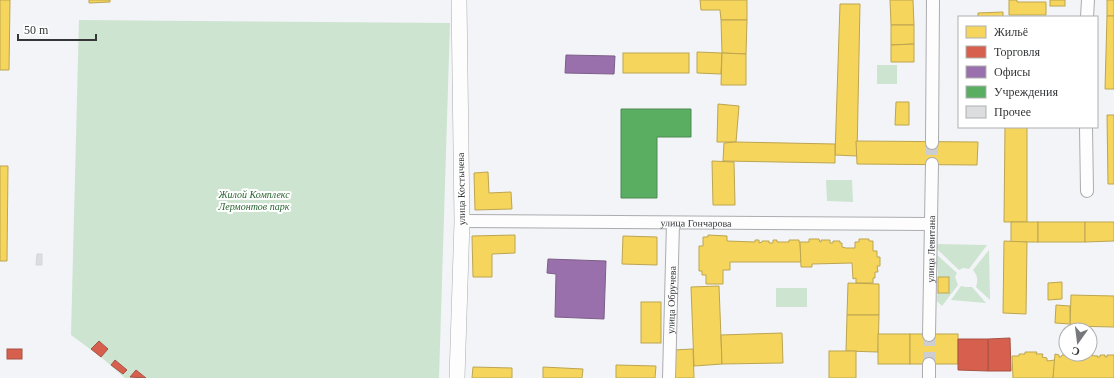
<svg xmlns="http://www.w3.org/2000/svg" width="1114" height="378" font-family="'Times New Roman',serif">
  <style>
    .green { fill: #cde4d0 }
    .homes { fill: #f6d55c; stroke: #bca551 }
    .shops { fill: #d6604d; stroke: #a65347 }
    .offices { fill: #9970ab; stroke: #7b5f88 }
    .public { fill: #5aae61; stroke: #4f8a55 }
    .building { fill: #dcdddf; stroke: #d4d5d8 }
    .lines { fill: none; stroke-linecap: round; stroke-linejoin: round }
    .minor-tunnel { stroke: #ccced1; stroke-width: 12; stroke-dasharray: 12 6; stroke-linecap: butt }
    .minor-casing { stroke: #abacaf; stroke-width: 14 }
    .tertiary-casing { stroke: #abacaf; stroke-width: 16 }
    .minor { stroke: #fdfdfe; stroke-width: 12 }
    .tertiary { stroke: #fdfdfe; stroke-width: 15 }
    .labels { text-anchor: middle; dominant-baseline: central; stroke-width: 4; stroke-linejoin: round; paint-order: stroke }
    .street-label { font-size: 10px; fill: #353638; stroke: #fff }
    .park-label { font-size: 10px; font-style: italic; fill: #286430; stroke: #fff }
  </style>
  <rect width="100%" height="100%" fill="#f2f4f7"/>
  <g class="green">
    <polygon points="79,20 450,23 439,378 125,378 101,357 71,335"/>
    <rect x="877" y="65" width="20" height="19"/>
    <polygon points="826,180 852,180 853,202 827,201"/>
    <polygon points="936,244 987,245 969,269 963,268 959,270 936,248"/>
    <path d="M989,250L990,299V300L976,287C978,280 978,276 973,270Z"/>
    <polygon points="936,254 957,273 955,277 958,285 942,306 937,301 938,273"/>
    <polygon points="961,286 966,287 972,287 986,303 951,300"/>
    <rect x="776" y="288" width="31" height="19"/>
  </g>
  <g class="homes">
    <polygon points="0,0 10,0 9,70 0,70"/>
    <polygon points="89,0 110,0 110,2 89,3"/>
    <polygon points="700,0 747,0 747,20 721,20 720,10 701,10"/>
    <polygon points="890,0 913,0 914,25 891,25"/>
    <polygon points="1009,0 1017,0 1017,2 1046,2 1046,15 1009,15"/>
    <rect x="1050" y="0" width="15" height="6"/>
    <rect x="1107" y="0" width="7" height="16"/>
    <polygon points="840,4 860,4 857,156 835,155"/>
    <polygon points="1003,12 1003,17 978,17 978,13"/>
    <polygon points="1107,16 1114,16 1114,89 1105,89"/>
    <polygon points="721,20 747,20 746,54 722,53"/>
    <polygon points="891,25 914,25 914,44 891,45"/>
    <polygon points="914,44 914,62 891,62 891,45"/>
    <polygon points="697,52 722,53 721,74 697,73"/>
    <rect x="623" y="53" width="66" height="20"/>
    <polygon points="722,53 746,54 746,85 721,85"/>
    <polygon points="896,102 909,102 909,125 895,125"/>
    <polygon points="718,104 739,106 736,142 717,142"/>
    <polygon points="1107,115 1114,115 1114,184 1108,184"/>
    <polygon points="1005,127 1027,127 1027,222 1004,222"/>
    <polygon points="856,141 978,142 977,165 857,164"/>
    <polygon points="736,142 835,144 835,163 723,161 724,143"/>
    <polygon points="712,161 734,162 735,205 713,205"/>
    <polygon points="0,166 8,166 7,261 0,261"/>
    <polygon points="488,172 489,193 511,192 512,209 475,210 474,173"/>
    <rect x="1011" y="222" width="27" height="20"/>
    <rect x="1038" y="222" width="47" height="20"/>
    <polygon points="1085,222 1114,222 1114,241 1085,242"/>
    <polygon points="515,235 515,253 492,254 492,277 473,277 472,236"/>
    <polygon points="708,235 727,236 727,241 755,242 755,240 759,240 759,243 762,242 762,241 769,241 769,243 773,243 773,240 777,240 777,242 789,242 789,240 799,240 799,242 800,242 801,262 730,262 730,270 723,270 723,284 706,284 706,275 702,275 702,271 699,271 699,246 703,246 703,237 708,237"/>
    <polygon points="623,236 657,237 657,265 622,264"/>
    <polygon points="809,239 819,239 820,242 821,242 821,240 830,240 830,243 833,243 833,241 840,241 840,243 842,243 842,247 846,248 855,248 855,242 859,242 859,239 869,239 869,241 873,241 873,251 877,251 877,257 880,257 880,266 877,266 878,272 875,272 875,278 873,278 873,283 856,283 856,278 853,279 852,263 812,264 812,267 801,267 800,242 809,242"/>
    <polygon points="1004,241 1027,242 1026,314 1003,313"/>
    <rect x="938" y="277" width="11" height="16"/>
    <polygon points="1062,282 1062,299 1048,300 1048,283"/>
    <polygon points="848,283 879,284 879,315 847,315"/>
    <polygon points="719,286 722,364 694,366 691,287"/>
    <polygon points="1071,295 1114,296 1114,327 1070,326"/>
    <rect x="641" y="302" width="20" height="41"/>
    <polygon points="1056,305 1070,306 1070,324 1055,323"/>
    <polygon points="847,315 879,315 878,352 846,351"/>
    <polygon points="782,333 783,363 722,364 721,335"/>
    <rect x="878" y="334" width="32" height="30"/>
    <rect x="910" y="334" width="48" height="30"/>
    <polygon points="693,349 694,378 674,378 673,350"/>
    <rect x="829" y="351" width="27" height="27"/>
    <polygon points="1025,352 1037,352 1036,354 1043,354 1042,357 1047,358 1047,361 1055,360 1053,378 1013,378 1012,356 1019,356 1019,354 1025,354"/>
    <polygon points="1055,354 1059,355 1059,357 1061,357 1062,355 1071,355 1070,357 1074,357 1074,355 1081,357 1081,355 1098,356 1097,357 1100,357 1100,355 1105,355 1105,357 1107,357 1107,355 1114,355 1114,378 1053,378"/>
    <polygon points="616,365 656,366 655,378 616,378"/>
    <polygon points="473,367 512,368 512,378 472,378"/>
    <polygon points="543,367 583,369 582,378 543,378"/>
  </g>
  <g class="shops">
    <polygon points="1010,338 1011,371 988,371 988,339"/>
    <polygon points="958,339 988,339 988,371 958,370"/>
    <polygon points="99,341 108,349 101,357 91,349"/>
    <rect x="7" y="349" width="15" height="10"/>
    <polygon points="115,360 127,370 123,374 111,365"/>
    <polygon points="136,370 146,378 130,377"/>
  </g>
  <g class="offices">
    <polygon points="566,55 615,56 614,74 565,73"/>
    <polygon points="548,259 606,261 604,319 555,317 556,274 547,273"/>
  </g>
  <polygon class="public" points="621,109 691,109 691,137 657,137 657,198 621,198"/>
  <polygon class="building" points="37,254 42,254 42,265 36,265"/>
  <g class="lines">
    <g class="minor-tunnel">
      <polyline points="932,143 932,164"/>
      <polyline points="929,364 929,335"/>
    </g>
    <g class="minor-casing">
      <g id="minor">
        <polyline points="1087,17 1088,0"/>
        <polyline points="1086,127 1087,191"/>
        <polyline points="932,143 933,0"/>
        <path id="s1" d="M462,221L931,224"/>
        <path id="s2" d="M929,335L932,164"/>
        <polyline points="929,364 929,378"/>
        <path id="s3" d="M669,378L673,223"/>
      </g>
    </g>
    <g class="tertiary-casing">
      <polyline id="tertiary" points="457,378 462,221 459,0"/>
    </g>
    <use href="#minor" class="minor"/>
    <use href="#tertiary" class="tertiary"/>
  </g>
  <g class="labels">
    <g class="street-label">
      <text transform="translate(461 189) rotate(-91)">улица Костычева</text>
      <text stroke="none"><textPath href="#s1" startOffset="234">улица Гончарова</textPath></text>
      <text stroke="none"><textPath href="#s2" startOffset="86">улица Левитана</textPath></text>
      <text stroke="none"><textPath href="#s3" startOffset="78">улица Обручева</textPath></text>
    </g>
    <g class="park-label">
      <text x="254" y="194">Жилой Комплекс<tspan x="254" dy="12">Лермонтов парк</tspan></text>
    </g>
  </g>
  <rect x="958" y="16" width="140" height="112" fill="#ffffff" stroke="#aeafaf"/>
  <rect x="966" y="26" width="20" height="12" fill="#f6d55c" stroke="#aeafaf"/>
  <text x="994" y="36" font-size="12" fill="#353638">Жильё</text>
  <rect x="966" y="46" width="20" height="12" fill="#d6604d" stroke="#aeafaf"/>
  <text x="994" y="56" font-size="12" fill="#353638">Торговля</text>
  <rect x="966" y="66" width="20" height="12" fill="#9970ab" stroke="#aeafaf"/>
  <text x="994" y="76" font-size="12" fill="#353638">Офисы</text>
  <rect x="966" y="86" width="20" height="12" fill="#5aae61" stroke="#aeafaf"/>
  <text x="994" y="96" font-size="12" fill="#353638">Учреждения</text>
  <rect x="966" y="106" width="20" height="12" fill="#dcdddf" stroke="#aeafaf"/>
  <text x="994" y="116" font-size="12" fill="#353638">Прочее</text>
  <g transform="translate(1078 342) rotate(194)"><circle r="19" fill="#ffffff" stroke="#aeafaf"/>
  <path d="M0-3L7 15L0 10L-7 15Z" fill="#77787b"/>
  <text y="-6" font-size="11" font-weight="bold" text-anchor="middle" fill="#353638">С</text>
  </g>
  <path d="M18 34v6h78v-6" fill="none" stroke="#353638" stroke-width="2"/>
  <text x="24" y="34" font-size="12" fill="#353638" stroke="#ffffff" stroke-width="3" paint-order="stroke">50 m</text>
</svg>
